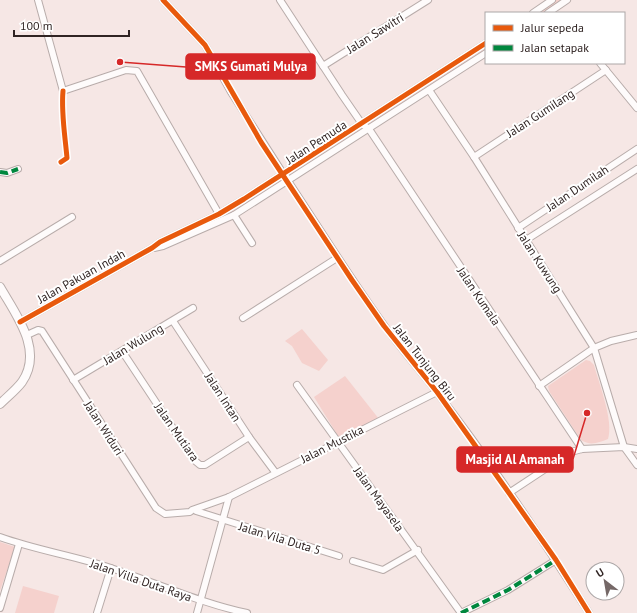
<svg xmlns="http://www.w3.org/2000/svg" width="637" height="613" font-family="'PT Sans',sans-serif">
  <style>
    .green { fill: #f5d1cd }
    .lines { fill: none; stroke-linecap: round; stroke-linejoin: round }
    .minor-casing { stroke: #b8acaa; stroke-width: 8 }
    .tertiary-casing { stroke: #b8acaa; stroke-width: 10 }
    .minor { stroke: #fefbfb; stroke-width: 6 }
    .tertiary { stroke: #fefbfb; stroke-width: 8 }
    .quiet { stroke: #00873e; stroke-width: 4; stroke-dasharray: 8 4; stroke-linecap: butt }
    .cycleway-casing { stroke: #fff; stroke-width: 8 }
    .cycleway { stroke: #e8590c; stroke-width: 5 }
    .labels { text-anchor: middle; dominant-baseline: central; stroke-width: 4; stroke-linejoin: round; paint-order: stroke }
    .street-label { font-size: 12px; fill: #302423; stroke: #fff }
    .leader { fill: none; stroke: #d62828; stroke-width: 1.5 }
    .callout-dot { fill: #d62828; stroke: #fff; stroke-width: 1.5 }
    .callout { fill: #d62828; stroke: #d62828; stroke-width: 1.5 }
    .callout-label { font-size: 13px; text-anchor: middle; font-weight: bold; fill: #fff }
  </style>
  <rect width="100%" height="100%" fill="#f6e7e5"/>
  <g class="green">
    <polygon points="552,0 567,0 548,13 533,13"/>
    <polygon points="486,43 486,53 234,215 160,242 219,214"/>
    <polygon points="302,329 328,360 319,371 302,363 292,346 285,341"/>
    <path d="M586,360L590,361L594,365C599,384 614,421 608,439C598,443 590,446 581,440L549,391L548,386Z"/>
    <polygon points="345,376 379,419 340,439 314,397"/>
    <polygon points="0,542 15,547 0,591"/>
    <polygon points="23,586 59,596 54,613 15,613"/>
  </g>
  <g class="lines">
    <g class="minor-casing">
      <g id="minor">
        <polyline points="38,0 63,91 126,70 137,71 219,214"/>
        <polyline points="163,0 205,45 231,92 284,175"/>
        <polyline points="280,0 342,95 362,124 369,129 582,449"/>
        <polyline points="533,13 552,0"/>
        <polyline points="548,13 567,0"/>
        <polyline points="600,63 637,108"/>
        <polyline points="323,66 428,0"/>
        <polyline points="429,90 474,157 594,348 624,447 637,465"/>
        <polyline points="474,157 606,70"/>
        <polyline points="0,172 7,173 18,169"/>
        <path d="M288,181C320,229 350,278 384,325C400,348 419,369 436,391C491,462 541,537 589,613"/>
        <polyline points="234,215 252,243"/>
        <polyline points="518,228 637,149"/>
        <polyline points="526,240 637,169"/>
        <polyline points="154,248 163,246 234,215 486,53"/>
        <polyline points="0,261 72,217"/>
        <polyline points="243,318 337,258"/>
        <polyline points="173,321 249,437 275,472"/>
        <polyline points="20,322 152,248 160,242 219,214 244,199 486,43"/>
        <polyline points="27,335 38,330 42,331 156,508 165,514 190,512 192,510 229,497 437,392"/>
        <polyline points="122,351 194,460 200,465 205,465 249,437"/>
        <polyline points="73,380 193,308"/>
        <polyline points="297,385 461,613"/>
        <polyline points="539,386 594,348 611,341 637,335"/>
        <polyline points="509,493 571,452 582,449 624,447 637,449"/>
        <polyline points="196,511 339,556"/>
        <path d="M0,537C36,550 75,556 111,568C157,583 200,603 247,613"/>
        <polyline points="353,561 383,570 418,550"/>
        <polyline points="0,608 19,544"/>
        <polyline points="97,613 111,568"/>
        <polyline points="197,613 229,497"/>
        <polyline points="461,613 508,590 556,560"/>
      </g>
    </g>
    <g class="tertiary-casing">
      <g id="tertiary">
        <polyline points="284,175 288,181"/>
        <path d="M0,287C16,315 44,350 22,382C16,390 7,397 0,404"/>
      </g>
    </g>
    <use href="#minor" class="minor"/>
    <use href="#tertiary" class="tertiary"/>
    <g class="quiet">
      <polyline points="0,172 7,173 18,169"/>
      <polyline points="461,613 508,590 556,560"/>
    </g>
    <g class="cycleway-casing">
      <g id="cycleway">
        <polyline points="163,0 205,45 261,142 352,280 384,326 437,392 509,493 556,560 589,613"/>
        <path d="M61,162L67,158C65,135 61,113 63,91"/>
        <polyline points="20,322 152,248 160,242 219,214 244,199 486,43"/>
      </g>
    </g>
    <use href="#cycleway" class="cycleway"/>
  </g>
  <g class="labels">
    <g class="street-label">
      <text transform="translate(375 33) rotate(-32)">Jalan Sawitri</text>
      <text transform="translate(540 113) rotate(-33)">Jalan Gumilang</text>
      <text transform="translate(316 142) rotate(-33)">Jalan Pemuda</text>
      <text transform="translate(577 188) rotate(-34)">Jalan Dumilah</text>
      <text transform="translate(540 262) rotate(57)">Jalan Kuwung</text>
      <text transform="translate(81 276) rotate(-29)">Jalan Pakuan Indah</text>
      <text transform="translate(479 296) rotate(56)">Jalan Kumala</text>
      <text transform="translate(133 344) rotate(-31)">Jalan Wulung</text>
      <text transform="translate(425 362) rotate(52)">Jalan Tunjung Biru</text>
      <text transform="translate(223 397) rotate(57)">Jalan Intan</text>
      <text transform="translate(104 428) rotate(57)">Jalan Widuri</text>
      <text transform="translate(177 432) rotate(55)">Jalan Mutiara</text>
      <text transform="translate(332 444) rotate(-27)">Jalan Mustika</text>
      <text transform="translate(379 499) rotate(54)">Jalan Mayasela</text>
      <text transform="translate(280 538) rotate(17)">Jalan Vila Duta 5</text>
      <text transform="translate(141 580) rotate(19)">Jalan Villa Duta Raya</text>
    </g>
  </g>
  <path class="leader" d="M120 62L186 67M587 413L573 459"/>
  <g class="callout-dot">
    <circle cx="120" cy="62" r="4"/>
    <circle cx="587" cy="413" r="4"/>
  </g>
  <g class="callout">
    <rect x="186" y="54" width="129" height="25" rx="4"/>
    <rect x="457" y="447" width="116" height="25" rx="4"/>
  </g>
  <g class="callout-label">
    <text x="251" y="71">SMKS Gumati Mulya</text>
    <text x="515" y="464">Masjid Al Amanah</text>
  </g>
  <rect x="485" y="12" width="140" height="52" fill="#ffffff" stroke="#aca7a7"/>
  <rect x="493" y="25" width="20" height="6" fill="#e8590c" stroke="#aca7a7"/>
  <text x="521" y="32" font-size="12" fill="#302423">Jalur sepeda</text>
  <rect x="493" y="45" width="20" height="6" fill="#00873e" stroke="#aca7a7"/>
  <text x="521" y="52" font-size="12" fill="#302423">Jalan setapak</text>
  <g transform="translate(605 581) rotate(329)"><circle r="19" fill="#ffffff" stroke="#aca7a7"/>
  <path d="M0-3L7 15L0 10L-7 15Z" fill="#756867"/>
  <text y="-6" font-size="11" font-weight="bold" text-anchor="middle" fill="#302423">U</text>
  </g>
  <path d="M14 30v6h115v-6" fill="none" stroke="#302423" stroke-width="2"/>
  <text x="20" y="30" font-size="12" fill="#302423" stroke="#ffffff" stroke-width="3" paint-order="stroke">100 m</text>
</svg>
